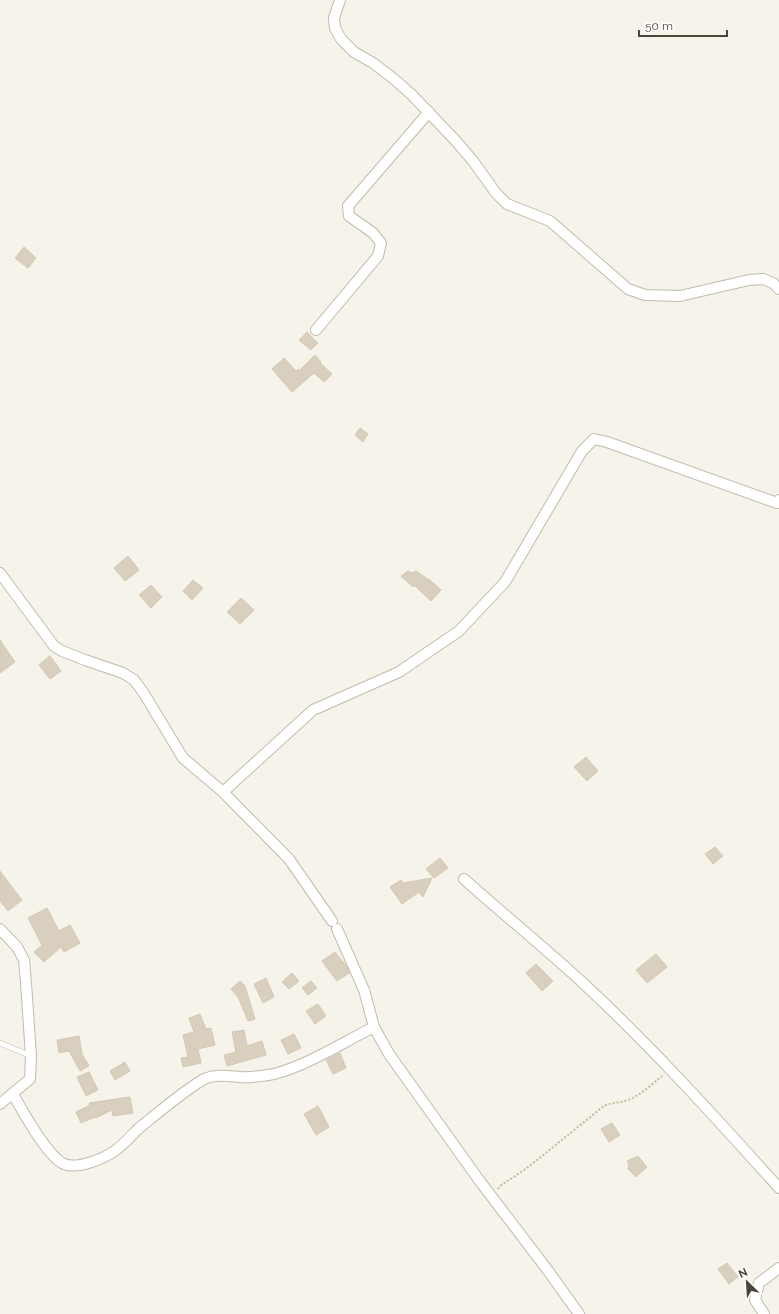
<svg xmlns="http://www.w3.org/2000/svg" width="779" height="1314" font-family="Raleway,sans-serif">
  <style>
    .building { fill: #d9cfbf; stroke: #d4c8b1 }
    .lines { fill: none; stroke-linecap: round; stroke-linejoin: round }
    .lane-casing { stroke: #c3bbac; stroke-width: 6 }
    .street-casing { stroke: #c3bbac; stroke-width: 12 }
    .path { stroke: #c5b89c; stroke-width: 2; stroke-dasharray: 2 2; stroke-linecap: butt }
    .lane { stroke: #fff; stroke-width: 5 }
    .street { stroke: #fff; stroke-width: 10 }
  </style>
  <rect width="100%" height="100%" fill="#f6f3ea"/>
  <g class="building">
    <polygon points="24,247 36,258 28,268 15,258"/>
    <polygon points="307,332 318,343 311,350 299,340"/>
    <polygon points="315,355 321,362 320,363 332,374 324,382 314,373 292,392 272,369 284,358 296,371 298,369 299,371"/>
    <polygon points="360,428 368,434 363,442 355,435"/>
    <polygon points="128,556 139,570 125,581 114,568"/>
    <polygon points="408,571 412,573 416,571 429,580 429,579 441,590 431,601 414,585 413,587 401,576"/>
    <polygon points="193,580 203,588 192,600 183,591"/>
    <polygon points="151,585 162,597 151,608 139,595"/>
    <polygon points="241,598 254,610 240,624 227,612"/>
    <polygon points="0,640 15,662 0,673"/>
    <polygon points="50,656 61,671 50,679 39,665"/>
    <polygon points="586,757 598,771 587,781 574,767"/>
    <polygon points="715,847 723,856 713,864 705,854"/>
    <polygon points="440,858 448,868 434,878 426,869"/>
    <polygon points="0,871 22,900 8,911 0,901"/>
    <polygon points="432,878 423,897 419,892 402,904 390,887 401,880 403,883"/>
    <polygon points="47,908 59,931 70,925 80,943 64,952 61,947 44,962 34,952 42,945 28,918"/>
    <polygon points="335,952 347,967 349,973 337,981 322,961"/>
    <polygon points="656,954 667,967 647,983 636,970"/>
    <polygon points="536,964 553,981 542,991 526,973"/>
    <polygon points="292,973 299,981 289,989 282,982"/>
    <polygon points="266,978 274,997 263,1003 254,984"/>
    <polygon points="240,981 245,986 255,1019 248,1021 238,997 231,989"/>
    <polygon points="311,981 317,988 308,995 302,988"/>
    <polygon points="318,1004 326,1016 315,1024 306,1011"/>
    <polygon points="200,1014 206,1029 211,1028 215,1045 198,1049 201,1063 183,1067 181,1058 188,1057 183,1035 194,1032 189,1018"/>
    <polygon points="244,1030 247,1046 262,1041 266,1055 227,1066 224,1055 236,1052 232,1032"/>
    <polygon points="294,1034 301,1048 288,1054 281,1040"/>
    <polygon points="79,1036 82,1054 89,1066 80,1071 69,1051 59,1053 57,1040"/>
    <polygon points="340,1053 346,1068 333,1074 326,1060"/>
    <polygon points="125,1062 130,1071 115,1080 110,1071"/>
    <polygon points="89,1072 98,1090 86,1096 77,1077"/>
    <polygon points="130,1097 133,1113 113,1116 112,1110 96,1118 95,1117 81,1123 76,1112 90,1105 89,1103"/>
    <polygon points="318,1106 329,1127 316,1135 304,1114"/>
    <polygon points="612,1123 620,1135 609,1142 601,1129"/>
    <polygon points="638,1156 647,1167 636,1177 628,1169 629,1165 627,1161"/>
    <polygon points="727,1263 738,1277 729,1284 718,1269"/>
  </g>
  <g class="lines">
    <g class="lane-casing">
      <polyline id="lane" points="0,1043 31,1056"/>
    </g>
    <g class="street-casing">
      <g id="street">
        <polyline points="340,0 334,18 335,28 341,39 354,52 373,63 394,79 412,95 455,140 473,161 496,193 507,204 550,221 628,289 645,295 680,296 749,280 763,279 773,283 779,289"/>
        <polyline points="316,330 378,256 381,243 373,233 349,216 348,206 429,112"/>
        <polyline points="0,573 54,646 62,651 85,660 123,673 134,680 143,692 183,758 223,792 289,859 332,921"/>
        <polyline points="223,792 313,710 399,672 459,631 505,582 582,451 594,439 607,442 777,503 779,500"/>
        <path d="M464,879C503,914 544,947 583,983C652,1047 716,1118 779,1188"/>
        <polyline points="0,929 17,947 24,960 26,983 31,1056 30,1079 0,1104"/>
        <polyline points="337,929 364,990 374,1027 389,1054 479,1180 549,1272 579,1314"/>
        <path d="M13,1094C23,1112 45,1152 62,1163C76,1171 105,1158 116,1150C124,1144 131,1136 138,1129C158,1113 182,1092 204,1079C216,1074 227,1076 240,1077C250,1078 263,1076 274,1074C308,1065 342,1043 374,1027"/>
        <polyline points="764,1314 755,1300 759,1283 779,1268"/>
      </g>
    </g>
    <path class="path" d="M498,1189L500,1186L527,1168L604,1106C612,1102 620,1103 628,1100C641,1095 651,1085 662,1076"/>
    <use href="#lane" class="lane"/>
    <use href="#street" class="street"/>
  </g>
  <g transform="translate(747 1282) rotate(335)" stroke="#ffffff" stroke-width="3" paint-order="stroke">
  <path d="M0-3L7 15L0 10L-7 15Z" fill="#4b4437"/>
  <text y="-6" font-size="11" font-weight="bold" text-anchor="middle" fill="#4b4437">N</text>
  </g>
  <path d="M639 30v6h88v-6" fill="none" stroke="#4b4437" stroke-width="2"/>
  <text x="645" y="30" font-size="12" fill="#4b4437" stroke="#ffffff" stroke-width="3" paint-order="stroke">50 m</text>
</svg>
